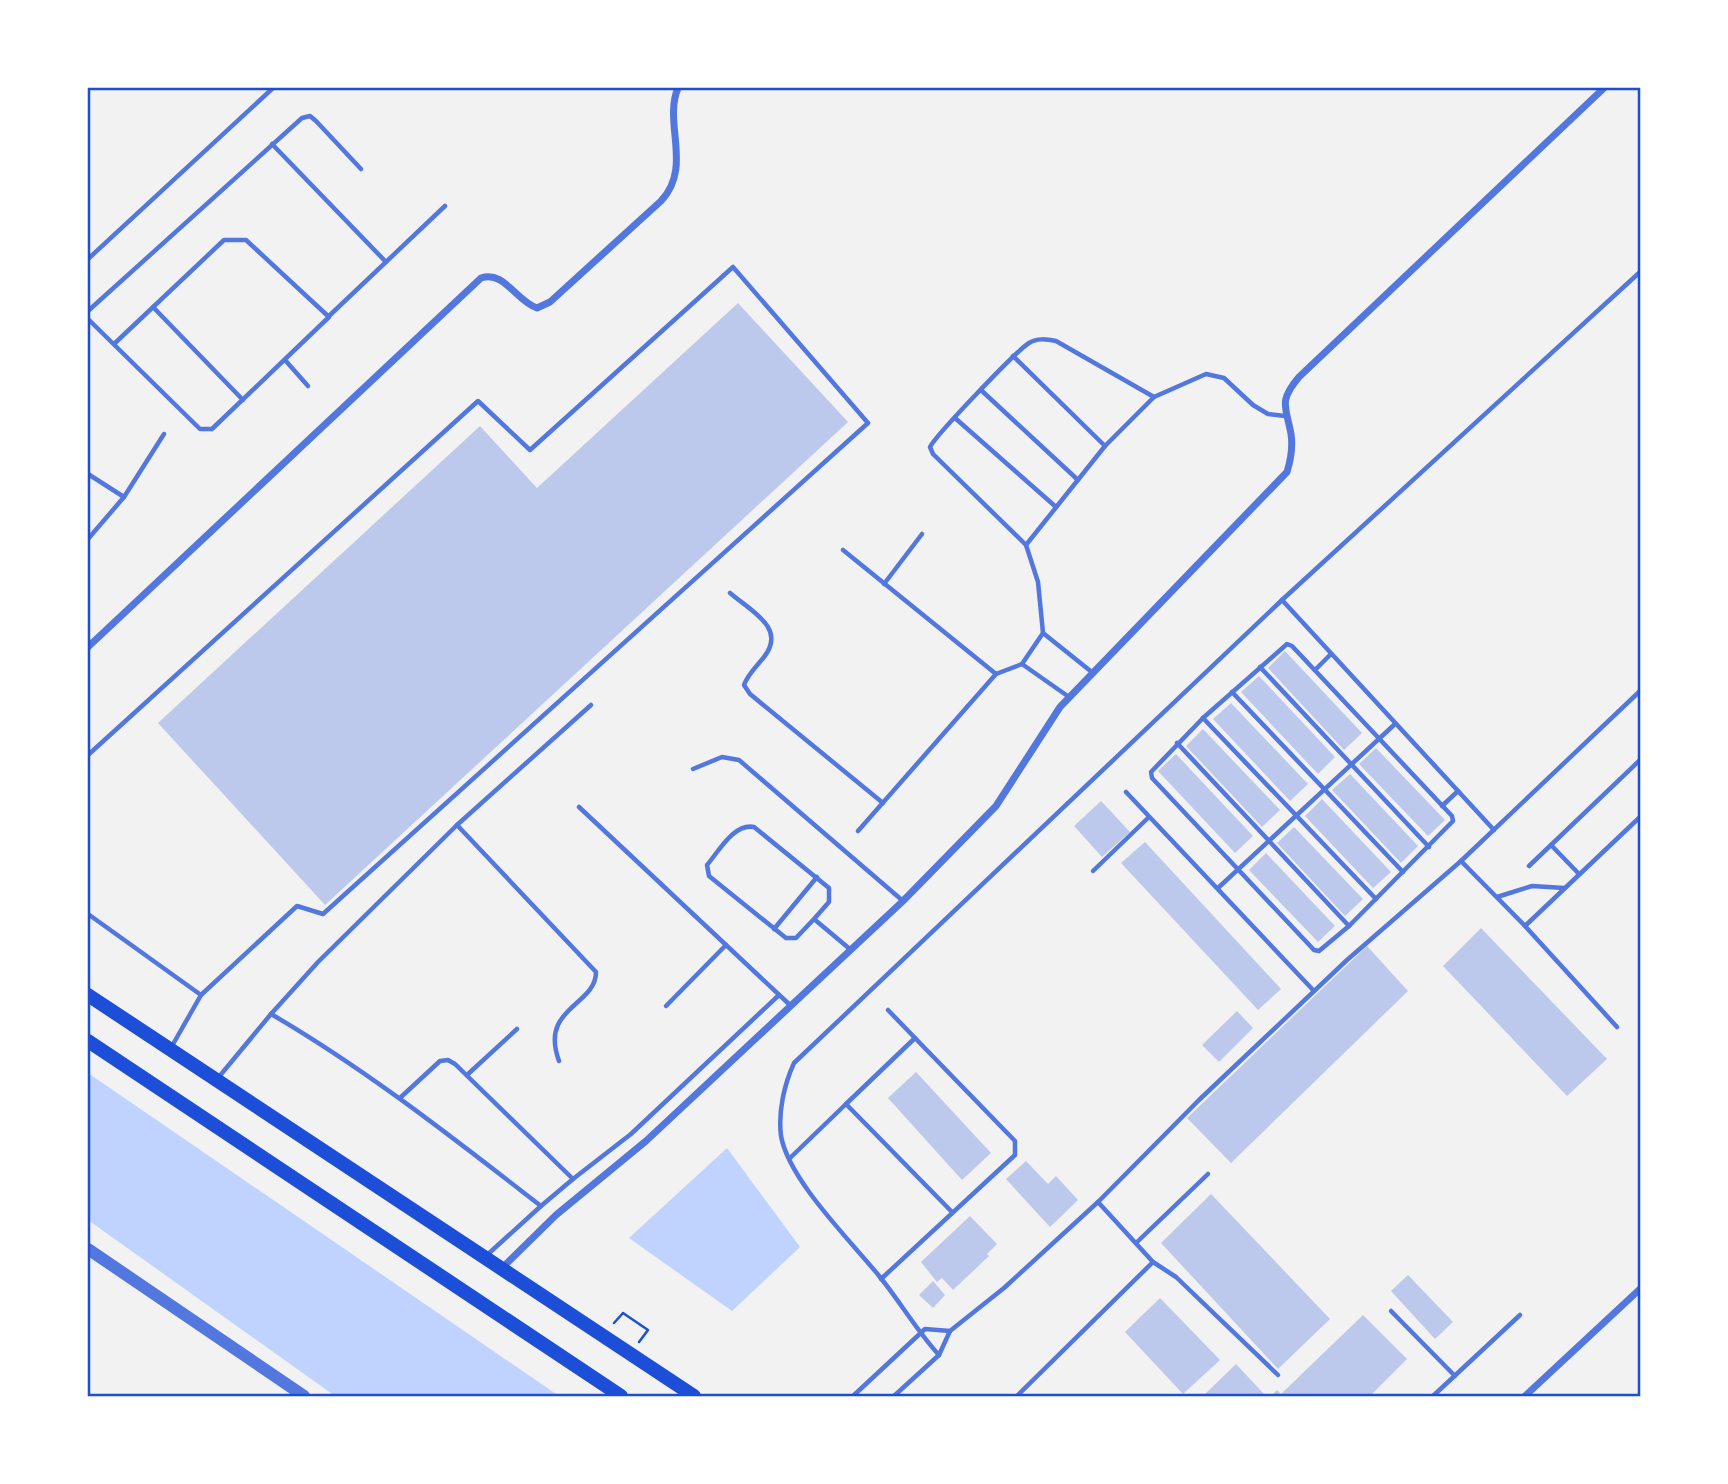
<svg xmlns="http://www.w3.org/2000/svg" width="1728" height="1484" font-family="Signika,sans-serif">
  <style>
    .water { fill: #bfd3fe }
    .building { fill: #bdc9ec }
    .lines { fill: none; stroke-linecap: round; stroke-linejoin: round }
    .path { stroke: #1d4ed8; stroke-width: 2.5 }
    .service { stroke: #5277de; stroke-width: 4.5 }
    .minor { stroke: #5277de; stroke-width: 7 }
    .tertiary { stroke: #5277de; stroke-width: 12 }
    .primary { stroke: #1d4ed8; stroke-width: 14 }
    .neatline { fill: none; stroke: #1d4ed8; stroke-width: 2.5 }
  </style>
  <rect width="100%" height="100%" fill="#f2f2f2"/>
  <g class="water">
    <polygon points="88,1073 559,1396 335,1396 88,1220"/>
    <polygon points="727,1148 800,1247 732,1311 629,1238"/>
  </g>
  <g class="building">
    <polygon points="738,303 848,422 325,905 158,723 480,426 537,488"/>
    <polygon points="1285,651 1362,733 1344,750 1268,668"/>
    <polygon points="1259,676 1335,757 1318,774 1241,692"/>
    <polygon points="1231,703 1308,784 1290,801 1213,719"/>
    <polygon points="1203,729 1280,810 1262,827 1186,746"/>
    <polygon points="1376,748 1445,820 1428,836 1359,764"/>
    <polygon points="1176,754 1253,836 1235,853 1158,771"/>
    <polygon points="1350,774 1418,846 1401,863 1332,790"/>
    <polygon points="1322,799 1391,872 1373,888 1305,816"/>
    <polygon points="1101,801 1130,832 1102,857 1074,826"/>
    <polygon points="1294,827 1363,899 1345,916 1277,843"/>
    <polygon points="1145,842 1281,989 1258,1010 1121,863"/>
    <polygon points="1266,853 1335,926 1318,942 1249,870"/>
    <polygon points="1481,928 1607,1059 1567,1096 1443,966"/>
    <polygon points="1367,946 1408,991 1231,1163 1187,1118"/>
    <polygon points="1237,1011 1253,1028 1219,1062 1202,1045"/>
    <polygon points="916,1072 991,1153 962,1180 888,1098"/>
    <polygon points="1026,1161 1048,1184 1056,1176 1078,1200 1050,1227 1006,1179"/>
    <polygon points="1211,1194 1330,1319 1278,1369 1161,1243"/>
    <polygon points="970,1216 997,1244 987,1254 989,1256 953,1290 942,1278 937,1282 921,1262"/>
    <polygon points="1408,1275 1453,1322 1435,1339 1391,1291"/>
    <polygon points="933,1281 945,1295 933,1308 919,1295"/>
    <polygon points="1160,1298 1220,1360 1183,1394 1125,1332"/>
    <polygon points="1363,1315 1407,1359 1370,1396 1271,1396 1277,1390 1281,1394"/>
    <polygon points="1236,1364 1264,1394 1262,1396 1203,1396"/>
  </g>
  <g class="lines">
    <polyline class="path" points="614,1323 623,1313 648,1330 639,1342"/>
    <g class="service">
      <polyline points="272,144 386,262"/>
      <polyline points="88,259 273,88"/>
      <polyline points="153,307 243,400"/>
      <polyline points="88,311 302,118 310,116 316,121 361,169"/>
      <polyline points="329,316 445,206"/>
      <polyline points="88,319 200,429 212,429 329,317 246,240 224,240 114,344"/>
      <polyline points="1013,356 1105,446"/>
      <polyline points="285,360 308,386"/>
      <polyline points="982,391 1078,480"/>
      <polyline points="955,418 1056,507"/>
      <polyline points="88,474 124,497"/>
      <polyline points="88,539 124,497 164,434"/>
      <polyline points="1026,545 1105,446 1154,397"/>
      <path d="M843,550L996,674L1022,664L1043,633L1038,582L1026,545L933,454L930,447C936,435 1016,351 1029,343C1037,338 1046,339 1056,341L1154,397L1206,374L1224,378L1253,405L1268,414L1285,416"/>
      <polyline points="884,584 922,534"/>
      <path d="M730,593C751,611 787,628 764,657C757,666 748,674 744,685L750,694L883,803"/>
      <polyline points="1282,600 1494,830"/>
      <polyline points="1043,633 1093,673"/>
      <polygon points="1287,644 1292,646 1452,816 1453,821 1349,926 1319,951 1314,950 1152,778 1151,772 1203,718"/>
      <polyline points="1022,664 1069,697"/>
      <polyline points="1260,667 1429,847"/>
      <polyline points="1315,670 1331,654"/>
      <polyline points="1232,692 1403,872"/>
      <polyline points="1203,718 1376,899"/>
      <polyline points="1177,743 1349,926"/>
      <polyline points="88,755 478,401 530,450 733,267 868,423 323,914 297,906 201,995 172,1046"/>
      <polyline points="693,769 722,757 739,760 903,901"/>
      <polyline points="1126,792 1314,991"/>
      <polyline points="1442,806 1458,791"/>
      <polyline points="579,807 790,1005"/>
      <path d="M457,825L596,972C596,1006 539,1007 559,1061"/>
      <polyline points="858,831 996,674"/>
      <polyline points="1551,845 1579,874"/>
      <polyline points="1461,861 1525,926"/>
      <polyline points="1529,866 1640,760"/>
      <polyline points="1093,871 1149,817"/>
      <polyline points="1218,888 1395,724"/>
      <polyline points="1497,897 1532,886 1564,888"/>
      <polyline points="88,914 201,995"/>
      <path d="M814,919L829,902V888L754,827C734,823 719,851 707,865L709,876L786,938H796L814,919L851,950"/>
      <polyline points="774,929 817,877"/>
      <polyline points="666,1006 726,945"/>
      <polyline points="888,1010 915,1038"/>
      <polyline points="1617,1027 1525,926 1640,817"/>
      <polyline points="467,1075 517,1029"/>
      <polyline points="218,1078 271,1014"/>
      <polyline points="401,1097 440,1061 448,1060 455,1064 573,1179 541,1206"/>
      <polyline points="846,1104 915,1038 1015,1141 1015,1155 881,1279"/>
      <polyline points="790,1158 846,1104 952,1212"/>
      <polyline points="573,1179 631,1134 779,995"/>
      <polyline points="1098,1202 1153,1262"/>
      <polyline points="1136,1243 1208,1174"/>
      <path d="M487,1255L541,1206C453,1138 367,1070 271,1014L318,962L457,825L591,705"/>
      <polyline points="1391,1311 1455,1376"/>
      <path d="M939,1355C917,1331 901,1303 880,1277C852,1242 789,1181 781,1136C778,1112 784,1085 794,1063L1282,600L1640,272"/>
      <polyline points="853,1396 925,1329 950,1331"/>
      <polyline points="894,1396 939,1355 950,1331 1004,1288 1098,1202 1199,1100 1347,960 1461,861 1640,691"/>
      <polyline points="1017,1396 1153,1262 1176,1277 1278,1375"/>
      <polyline points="1433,1396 1520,1315"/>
    </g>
    <g class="minor">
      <path d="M88,647L481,278C504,270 516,301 537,308L550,302L661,201C693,167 663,123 678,88"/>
      <path d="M501,1269L556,1215L646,1141L903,901L996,806L1060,707L1287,472C1291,459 1293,447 1291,434C1286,406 1278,402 1299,377L1604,88"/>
      <polyline points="1525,1396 1640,1289"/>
    </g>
    <polyline class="tertiary" points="88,1249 304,1396"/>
    <g class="primary">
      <polyline points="88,995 694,1396"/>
      <polyline points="88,1041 621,1396"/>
    </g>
  </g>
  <rect width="1728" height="1484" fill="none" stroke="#ffffff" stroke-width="178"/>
  <rect x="89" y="89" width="1550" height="1306" class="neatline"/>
</svg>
